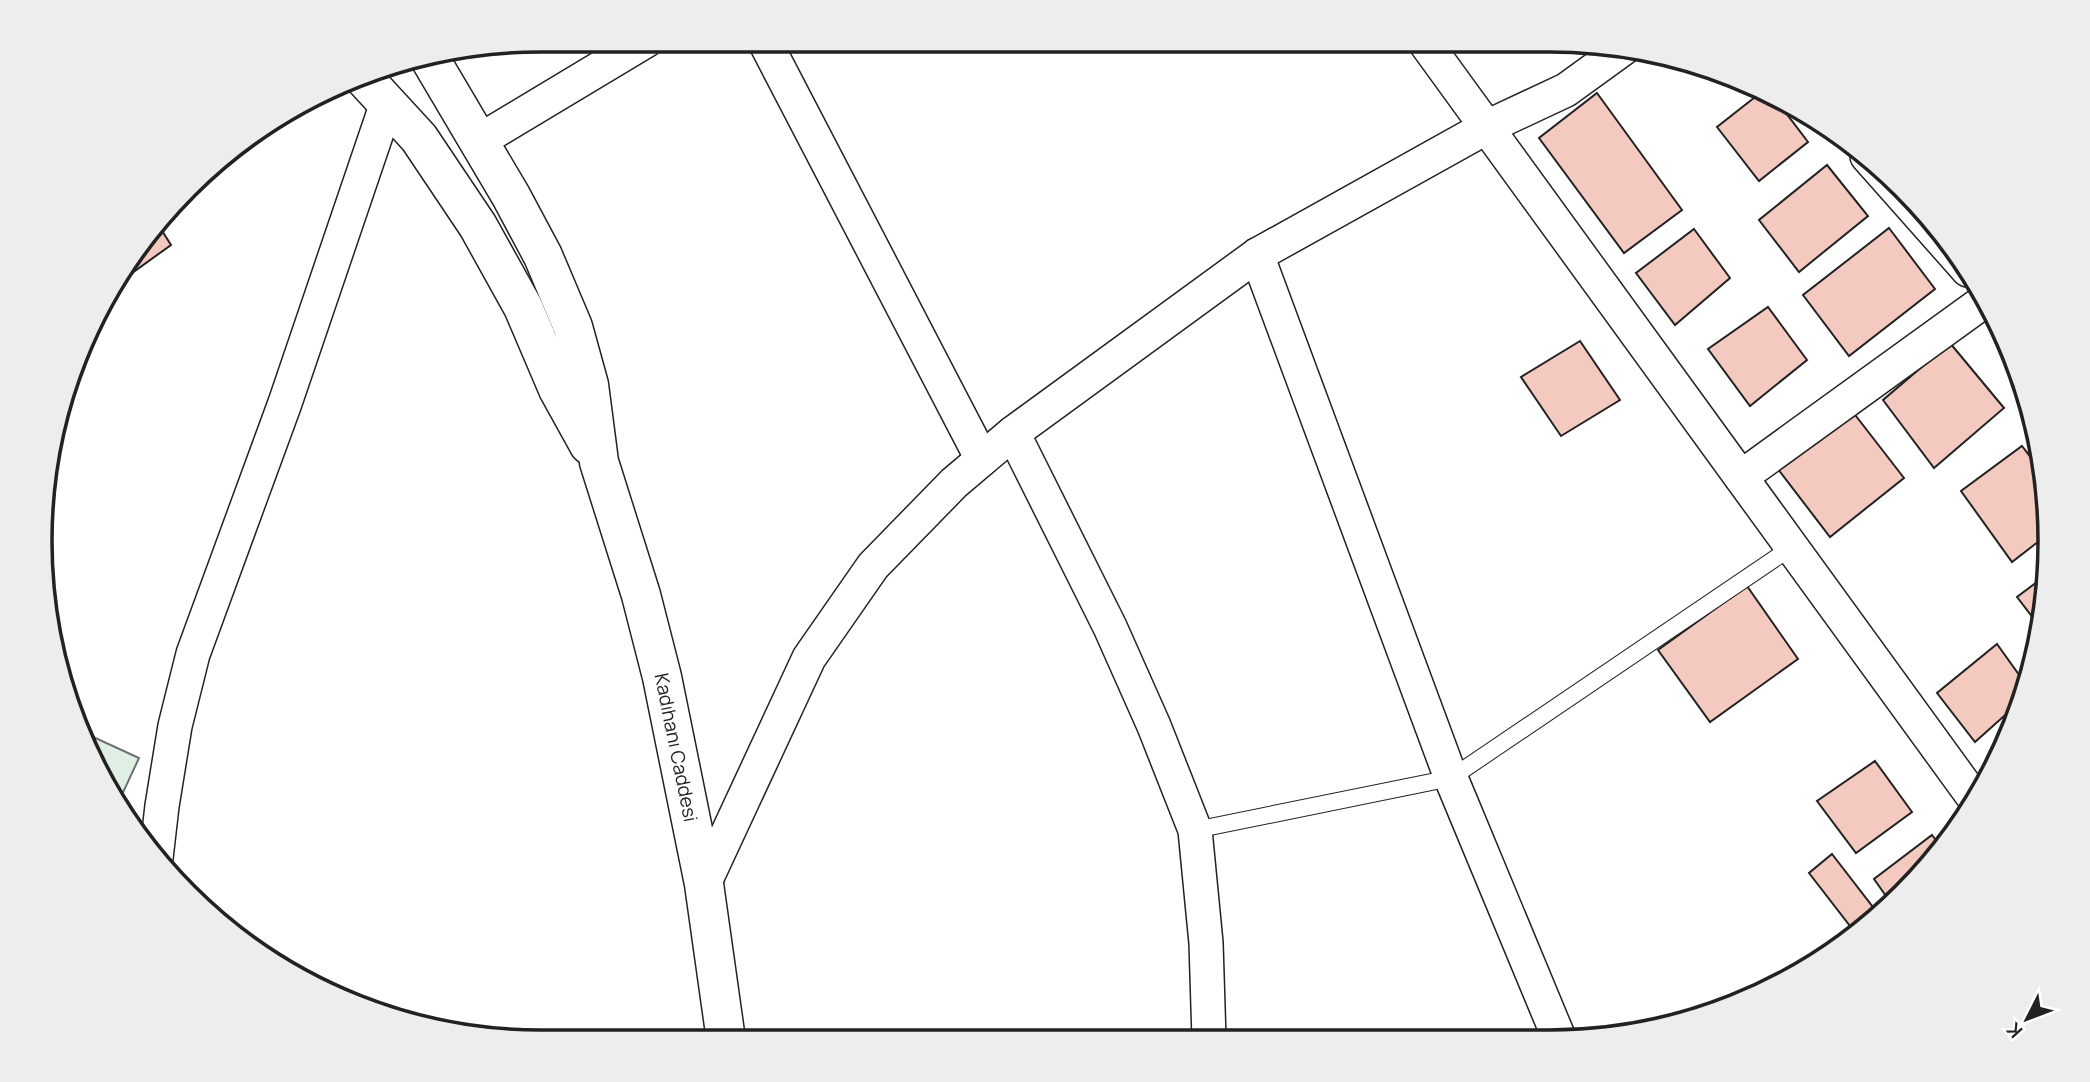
<svg xmlns="http://www.w3.org/2000/svg" width="2090" height="1082" font-family="Manrope,sans-serif">
<style>
.green{fill:#e0efe3;stroke:#6f6f6f;stroke-width:2}
.building{fill:#f3c9c0;stroke:#222;stroke-width:2}
.lines{fill:none;stroke-linecap:round;stroke-linejoin:round}
.service-casing{stroke:#222;stroke-width:18}
.minor-casing{stroke:#222;stroke-width:36}
.secondary-casing{stroke:#222;stroke-width:41}
.service{stroke:#fff;stroke-width:16}
.minor{stroke:#fff;stroke-width:33}
.secondary{stroke:#fff;stroke-width:38}
.labels{text-anchor:middle;stroke-width:5;stroke-linejoin:round;paint-order:stroke}
.street-label{font-size:19px;fill:#222;stroke:#fff}
.rim{fill:none;stroke:#222;stroke-width:3.5}
</style>
<rect width="100%" height="100%" fill="#fff"/>
<path class="green" d="M78 730 139 758 120 799 79 733Z"/>
<g class="building">
<path d="M1764 90 1770 92 1808 142 1759 181 1717 127Z"/>
<path d="M1597 93 1682 210 1624 253 1539 138Z"/>
<path d="M1827 165 1868 216 1799 272 1759 220Z"/>
<path d="M159 226 171 245 114 286 124 263Z"/>
<path d="M1889 228 1935 289 1849 356 1803 295Z"/>
<path d="M1694 229 1730 278 1675 325 1636 273Z"/>
<path d="M1768 307 1807 360 1750 406 1708 349Z"/>
<path d="M1580 341 1620 400 1561 436 1521 377Z"/>
<path d="M1950 343 2004 408 1934 468 1883 400Z"/>
<path d="M1849 407 1904 478 1830 537 1774 464Z"/>
<path d="M2022 446 2046 477 2047 535 2012 562 1961 491Z"/>
<path d="M2049 573V574L2040 627 2017 597Z"/>
<path d="M1747 586 1798 659 1710 722 1658 650Z"/>
<path d="M1997 644 2027 686 2022 700 1975 742 1937 693Z"/>
<path d="M1875 761 1912 812 1856 853 1817 801Z"/>
<path d="M1932 835 1941 847 1926 871 1891 903 1874 879Z"/>
<path d="M1832 854 1879 915 1857 935 1809 873Z"/>
</g>
<g class="lines">
<defs>
<path id="service" d="M1195 830 1451 778 1792 547"/>
<g id="minor">
<path d="M764 40 982 459"/>
<path d="M1424 41 1974 798"/>
<path d="M479 141 647 40"/>
<path d="M1867 156 1968 270"/>
<path d="M1257 255 1451 778 1559 1038"/>
<path d="M1013 433 1110 627 1154 726 1195 830 1206 943 1209 1039"/>
<path d="M1741 477 1987 299"/>
<path d="M156 858 162 806 175 726 193 654 285 403 387 103"/>
<path d="M704 884 809 658 873 566 954 483 1013 433 1257 255 1487 127 1566 90 1624 48"/>
</g>
<g id="secondary">
<path id="s1" d="M430 59 511 196 543 256 573 327 589 385 599 462 641 595 662 677 704 884 726 1040"/>
<path d="M362 76 419 138 478 226 523 307 558 389 589 445"/>
</g>
</defs>
<use href="#service" class="service-casing"/>
<use href="#minor" class="minor-casing"/>
<use href="#secondary" class="secondary-casing"/>
<use href="#service" class="service"/>
<use href="#minor" class="minor"/>
<use href="#secondary" class="secondary"/>
</g>
<g class="labels">
<g class="street-label">
<text dy="7" stroke="none"><textPath href="#s1" startOffset="738">Kadıhanı Caddesi</textPath></text>
</g>
</g>
<path d="M0 0H2090V1082H0ZM541 52H1549A489 489 0 0 1 2038 541V541A489 489 0 0 1 1549 1030H541A489 489 0 0 1 52 541V541A489 489 0 0 1 541 52Z" fill="#ededed" fill-rule="evenodd"/>
<path class="rim" d="M541 52H1549A489 489 0 0 1 2038 541V541A489 489 0 0 1 1549 1030H541A489 489 0 0 1 52 541V541A489 489 0 0 1 541 52Z"/>
<g transform="translate(2027 1019) rotate(228)" stroke="#ffffff" stroke-width="5" paint-order="stroke">
<path d="M0-5L12 26L0 18L-12 26Z" fill="#222222"/>
<text y="-10" font-size="19" font-weight="bold" text-anchor="middle" fill="#222222">K</text>
</g>
</svg>
